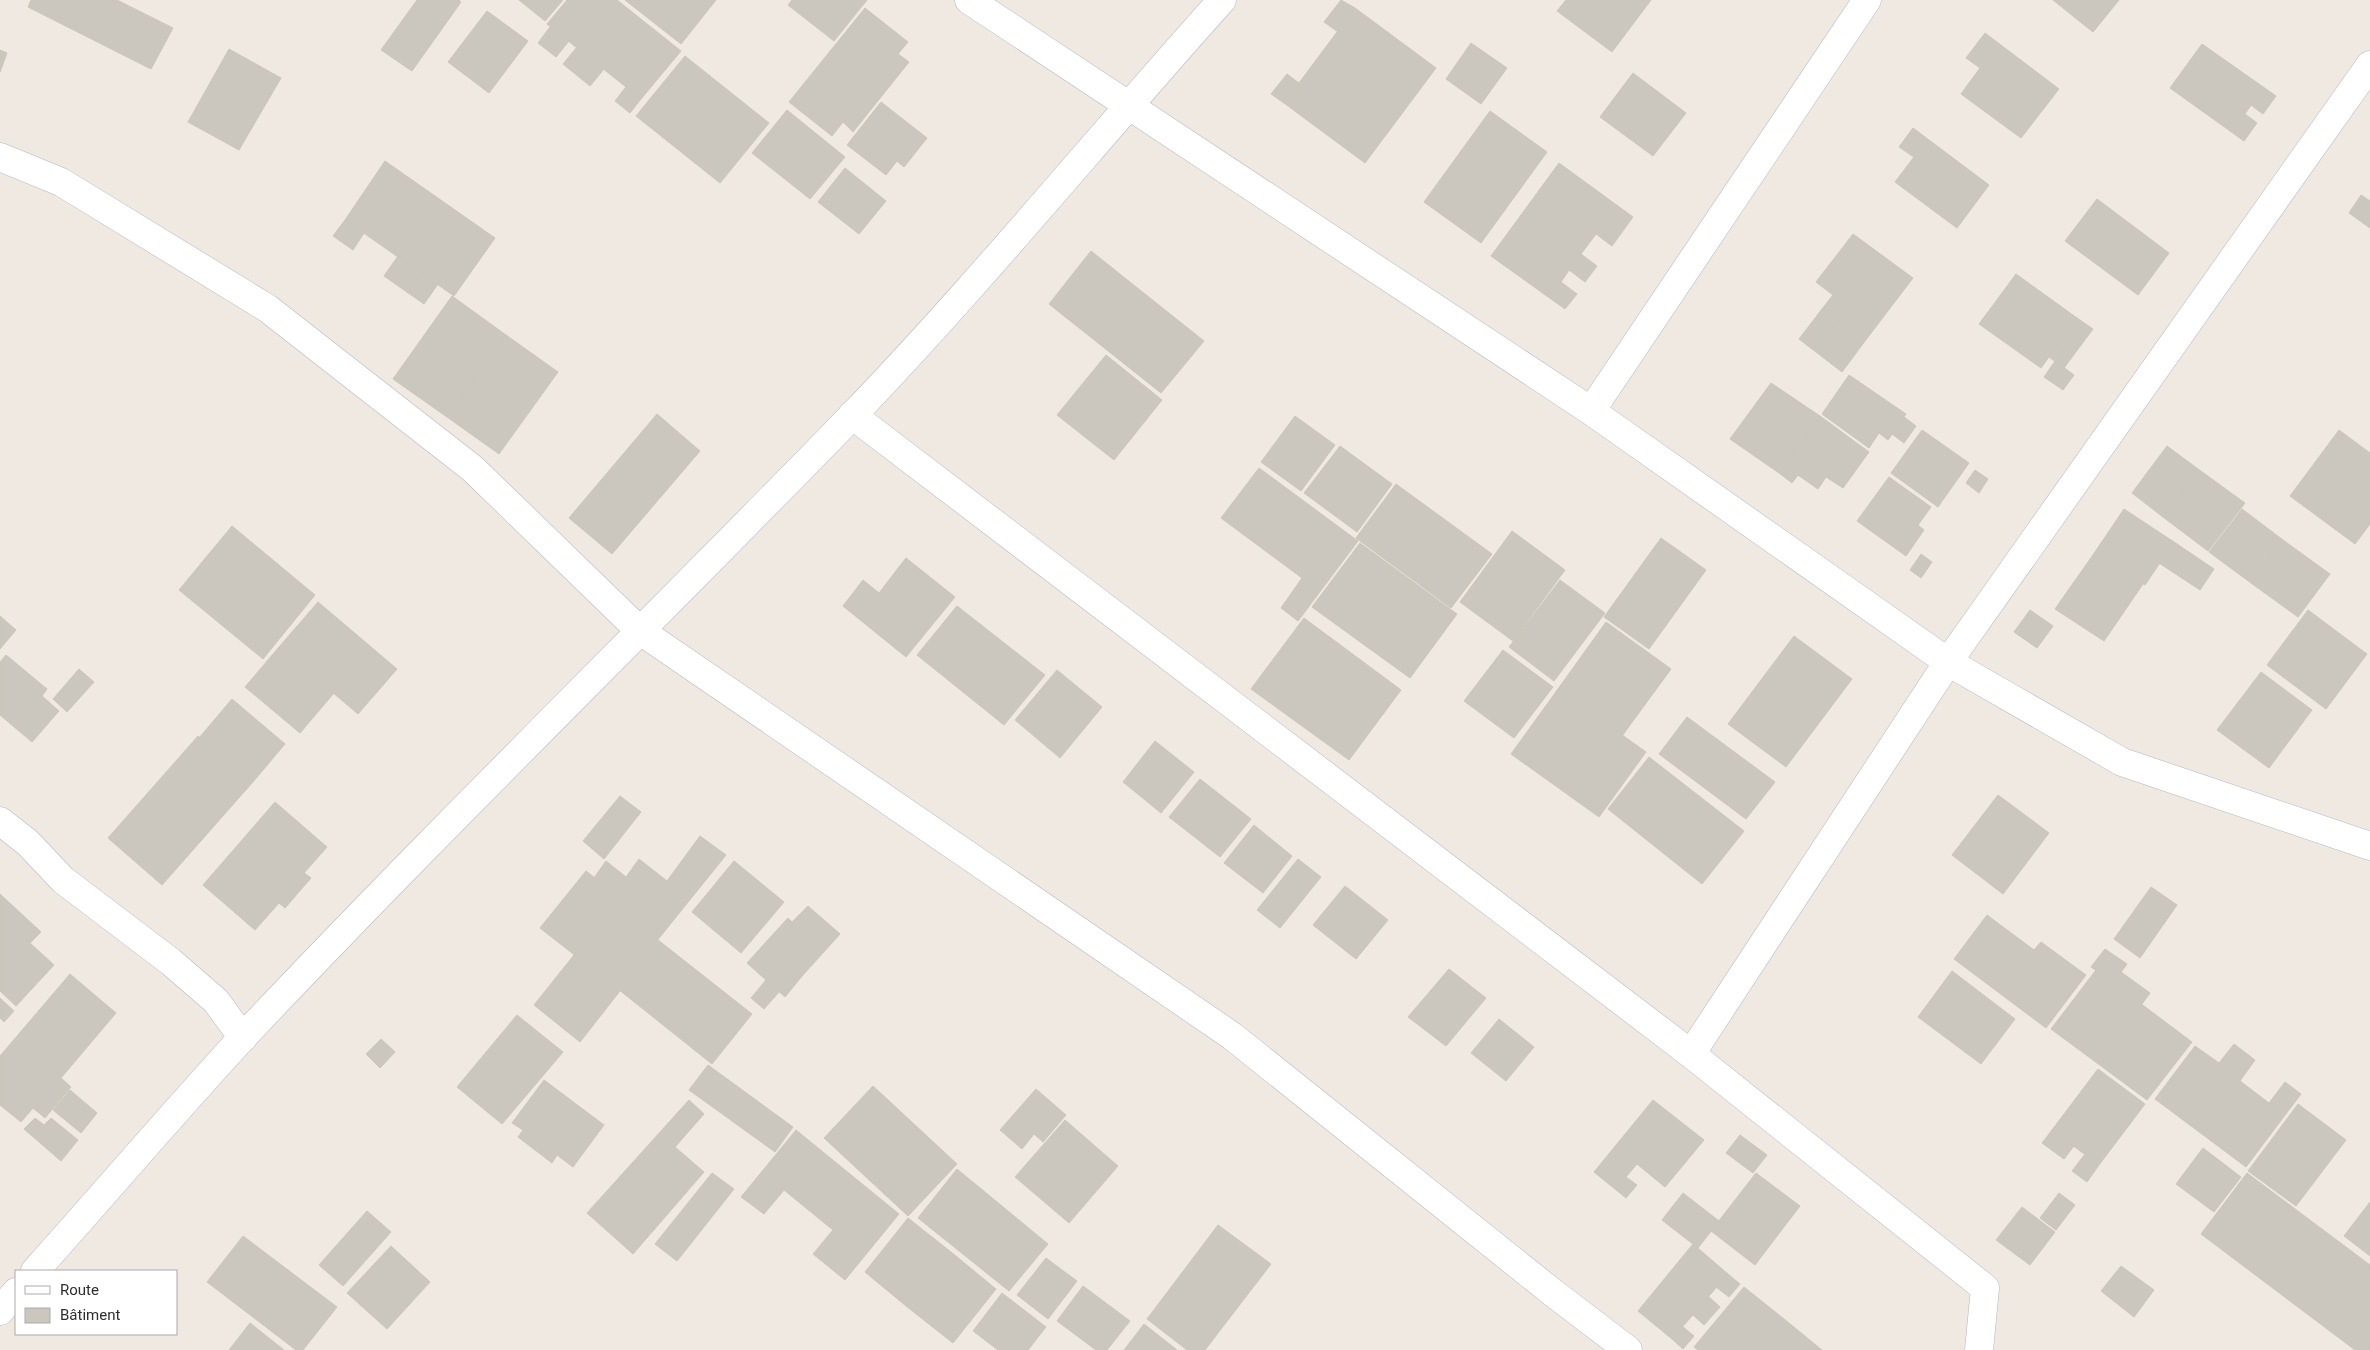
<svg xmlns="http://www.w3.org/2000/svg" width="2370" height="1350" font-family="Roboto,sans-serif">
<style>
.building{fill:#cbc7bf;stroke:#cbc5ba}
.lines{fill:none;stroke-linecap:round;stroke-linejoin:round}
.street-casing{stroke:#b4b7c1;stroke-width:29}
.street{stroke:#fff;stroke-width:28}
</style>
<rect width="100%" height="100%" fill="#efe9e1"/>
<g class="building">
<path d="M31 0H117L173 28 151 69 28 7Z"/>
<path d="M417 0H459L461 2 412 71 381 50Z"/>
<path d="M519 0H563L545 21Z"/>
<path d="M567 0H617L681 51 641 99 547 24Z"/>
<path d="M625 0H716L681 44Z"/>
<path d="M792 0H867L834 41 788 5Z"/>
<path d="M1341 0 1355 8 1338 32 1324 22Z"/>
<path d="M1566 0H1651L1612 52 1557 11Z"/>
<path d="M2053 0H2119L2093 32Z"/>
<path d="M865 8 908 42 898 54 909 62 853 132 843 122 832 136 789 102Z"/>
<path d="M1355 8 1436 68 1365 163 1284 103Z"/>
<path d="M487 11 528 41 489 93 448 62Z"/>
<path d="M550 27 569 41 556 57 538 43Z"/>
<path d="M1985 33 2059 89 2021 138 1961 94 1980 68 1966 58Z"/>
<path d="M1471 43 1507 68 1481 104 1446 79Z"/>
<path d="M2202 44 2276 96 2263 114 2251 105 2245 114 2257 123 2244 141 2170 88Z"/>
<path d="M577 47 604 69 590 86 563 64Z"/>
<path d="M229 49 281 78 239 150 188 122Z"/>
<path d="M0 50 7 53 0 72Z"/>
<path d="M685 56 769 123 720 183 636 116Z"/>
<path d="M1633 73 1686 113 1653 156 1600 117Z"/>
<path d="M1287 74 1299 83 1284 103 1271 94Z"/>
<path d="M626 87 641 99 630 113 615 101Z"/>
<path d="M881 102 927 138 904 167 897 161 886 175 847 145Z"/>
<path d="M787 110 845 157 810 199 752 153Z"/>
<path d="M1490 111 1547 152 1481 243 1424 202Z"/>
<path d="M1913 128 1989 185 1957 228 1895 182 1914 157 1899 147Z"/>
<path d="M385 161 495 238 454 296 345 220Z"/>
<path d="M1559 163 1633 217 1612 246 1596 234 1581 254 1597 266 1585 282 1569 270 1561 282 1577 294 1565 309 1491 256Z"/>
<path d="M845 168 886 201 859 234 818 202Z"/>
<path d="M2361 195 2370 201V228L2349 213Z"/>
<path d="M2097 199 2169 253 2138 295 2065 241Z"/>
<path d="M345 220 364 233 353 250 333 236Z"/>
<path d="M1853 234 1913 278 1865 341 1822 309 1833 295 1816 282Z"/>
<path d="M1091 251 1204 341 1161 393 1049 304Z"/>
<path d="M398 256 438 284 424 304 384 276Z"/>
<path d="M2016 274 2077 318 2041 368 1979 324Z"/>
<path d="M452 296 506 335 447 417 393 379Z"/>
<path d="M1822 309 1865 341 1842 372 1799 339Z"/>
<path d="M2077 318 2093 329 2064 368 2049 357Z"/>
<path d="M506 335 558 372 499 454 447 417Z"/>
<path d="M1106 355 1162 400 1114 460 1057 415Z"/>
<path d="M2055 361 2074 375 2063 390 2044 377Z"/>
<path d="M1849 375 1906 414 1888 440 1879 433 1869 448 1822 414Z"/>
<path d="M1771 383 1820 416 1779 473 1730 439Z"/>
<path d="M657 414 700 451 612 554 569 518Z"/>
<path d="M1295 416 1335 445 1301 491 1261 462Z"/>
<path d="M1820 416 1869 452 1843 488 1826 477 1818 489 1798 475 1792 483 1779 473Z"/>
<path d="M1904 417 1916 426 1904 443 1892 434Z"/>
<path d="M1922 430 1969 463 1938 507 1891 473Z"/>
<path d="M2339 430 2370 453V524L2355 544 2290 496Z"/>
<path d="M1340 446 1392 484 1357 532 1304 493Z"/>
<path d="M2167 446 2198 469 2163 517 2132 493Z"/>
<path d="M1259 468 1358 541 1298 621 1281 608 1302 578 1221 518Z"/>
<path d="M2198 469 2245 503 2208 551 2163 517Z"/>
<path d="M1975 470 1988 479 1979 493 1966 483Z"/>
<path d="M1889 477 1931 507 1918 525 1924 530 1906 556 1857 521Z"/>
<path d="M1396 484 1492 554 1451 608 1356 538Z"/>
<path d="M2124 509 2174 542 2145 585 2095 552Z"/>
<path d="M2242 509 2283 540 2251 583 2209 552Z"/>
<path d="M232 526 315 595 263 659 179 590Z"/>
<path d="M1512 531 1565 570 1513 641 1460 602Z"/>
<path d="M1661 538 1706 570 1649 649 1604 617Z"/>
<path d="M2283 540 2330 574 2298 617 2251 583Z"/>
<path d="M2174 542 2214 569 2200 590 2159 563Z"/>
<path d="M1360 543 1457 614 1410 678 1312 607Z"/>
<path d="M2095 552 2143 584 2104 641 2055 609Z"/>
<path d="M1921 554 1932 562 1921 578 1910 570Z"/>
<path d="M906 558 955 597 906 657 843 606 863 580 879 593Z"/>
<path d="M1560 580 1605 613 1554 681 1509 647Z"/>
<path d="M318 602 397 669 358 714 279 647Z"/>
<path d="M957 606 1045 675 1004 725 917 655Z"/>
<path d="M2030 610 2053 626 2037 648 2014 632Z"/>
<path d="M2308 610 2367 654 2326 709 2267 665Z"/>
<path d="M0 616 16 630 0 649Z"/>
<path d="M1304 618 1401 690 1349 760 1251 689Z"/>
<path d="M1606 622 1671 669 1622 736 1558 689Z"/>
<path d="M1794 636 1852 679 1786 767 1728 724Z"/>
<path d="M279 647 334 693 300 733 245 687Z"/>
<path d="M1503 650 1553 687 1514 738 1464 701Z"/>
<path d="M6 655 47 689 42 696 59 711 32 742 0 715V662Z"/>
<path d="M79 669 94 682 67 712 53 699Z"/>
<path d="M1057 670 1102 707 1060 758 1015 720Z"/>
<path d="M2261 672 2312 710 2269 768 2217 730Z"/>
<path d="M1558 689 1646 752 1599 817 1511 754Z"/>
<path d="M232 699 285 744 252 783 199 738Z"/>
<path d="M1687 717 1775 782 1746 819 1659 754Z"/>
<path d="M198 736 252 783 162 885 108 838Z"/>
<path d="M1155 741 1194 772 1161 813 1123 782Z"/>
<path d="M1649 757 1744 831 1702 884 1608 809Z"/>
<path d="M1200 779 1251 819 1220 857 1169 817Z"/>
<path d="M1998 795 2049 833 2003 894 1952 855Z"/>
<path d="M620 796 641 812 604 859 583 841Z"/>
<path d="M275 802 327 847 304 873 311 878 285 908 279 903 255 930 203 885Z"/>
<path d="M1254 825 1292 856 1263 893 1224 863Z"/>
<path d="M700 836 726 855 664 932 594 878 606 861 626 877 639 859 667 881Z"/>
<path d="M1298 859 1321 877 1280 928 1257 910Z"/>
<path d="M734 861 784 902 741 953 692 912Z"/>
<path d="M586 871 664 932 618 989 540 928Z"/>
<path d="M1345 886 1388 920 1356 959 1313 925Z"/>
<path d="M2151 887 2177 905 2140 958 2114 939Z"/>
<path d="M0 894 41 932 30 943 54 965 16 1006 0 991Z"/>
<path d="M808 906 840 934 803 975 766 942 788 918 792 922Z"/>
<path d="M1987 915 2034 950 2041 942 2086 975 2046 1028 1954 959Z"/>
<path d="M658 940 752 1014 712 1064 618 989Z"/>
<path d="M766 942 803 975 785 997 747 963Z"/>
<path d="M2105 949 2127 964 2113 983 2091 967Z"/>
<path d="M574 955 620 991 580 1042 534 1005Z"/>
<path d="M1449 969 1486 998 1446 1046 1408 1017Z"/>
<path d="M2096 970 2192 1042 2147 1100 2051 1029Z"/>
<path d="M1952 971 2015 1019 1981 1064 1918 1017Z"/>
<path d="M2121 972 2150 993 2142 1004 2113 983Z"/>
<path d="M70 974 116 1013 61 1078 71 1087 45 1118 33 1108 21 1122 0 1105V1056Z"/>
<path d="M766 980 779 992 764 1009 751 998Z"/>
<path d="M0 998 14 1011 4 1022 0 1018Z"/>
<path d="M517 1015 563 1052 502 1124 457 1087Z"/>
<path d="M1499 1019 1534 1047 1506 1081 1471 1053Z"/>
<path d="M381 1039 395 1052 380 1068 366 1054Z"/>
<path d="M2234 1044 2255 1060 2240 1081 2269 1103 2285 1082 2301 1094 2246 1167 2155 1099 2195 1046 2219 1063Z"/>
<path d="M708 1065 793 1127 775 1152 689 1090Z"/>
<path d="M2098 1069 2145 1104 2099 1165 2052 1130Z"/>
<path d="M544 1080 604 1125 573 1167 557 1155 552 1163 518 1137 523 1130 512 1123Z"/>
<path d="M873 1086 957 1164 908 1216 824 1138Z"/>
<path d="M1036 1089 1066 1115 1043 1142 1034 1134 1022 1149 1000 1130Z"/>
<path d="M70 1090 97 1113 81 1133 53 1110Z"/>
<path d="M689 1100 704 1114 675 1147 704 1172 633 1254 587 1213Z"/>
<path d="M1653 1100 1704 1140 1665 1187 1637 1164 1626 1177 1637 1185 1626 1198 1594 1172Z"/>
<path d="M2298 1104 2346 1140 2296 1206 2248 1171Z"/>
<path d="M35 1118 44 1125 51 1118 78 1140 61 1161 24 1129Z"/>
<path d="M1065 1120 1118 1166 1069 1223 1015 1177Z"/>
<path d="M796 1130 899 1214 845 1280 813 1254 833 1230 784 1190 764 1214 741 1197Z"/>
<path d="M2052 1130 2074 1146 2064 1159 2042 1143Z"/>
<path d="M1740 1135 1767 1155 1753 1173 1726 1153Z"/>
<path d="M2203 1148 2241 1177 2214 1212 2176 1184Z"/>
<path d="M2085 1154 2099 1165 2087 1182 2072 1171Z"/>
<path d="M957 1169 1048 1244 1009 1291 918 1218Z"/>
<path d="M712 1173 734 1189 677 1261 655 1244Z"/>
<path d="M1756 1173 1800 1206 1755 1265 1711 1231Z"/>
<path d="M2247 1173 2370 1265V1350H2355L2201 1234Z"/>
<path d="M1683 1193 1719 1221 1698 1248 1662 1220Z"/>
<path d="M2059 1193 2075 1205 2056 1230 2040 1218Z"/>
<path d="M2370 1202V1256L2344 1236Z"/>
<path d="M2022 1207 2055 1232 2030 1265 1996 1240Z"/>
<path d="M367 1211 391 1232 343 1286 319 1265Z"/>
<path d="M908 1218 951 1252 906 1306 865 1272Z"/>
<path d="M1218 1225 1271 1264 1205 1350H1187L1147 1319Z"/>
<path d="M243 1236 337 1307 303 1350H296L207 1282Z"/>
<path d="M1693 1244 1728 1274 1672 1339 1638 1311Z"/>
<path d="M391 1246 430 1282 387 1329 347 1293Z"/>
<path d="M951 1252 996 1289 953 1343 906 1306Z"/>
<path d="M1046 1258 1077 1281 1048 1319 1017 1295Z"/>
<path d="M2121 1266 2154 1290 2134 1317 2101 1291Z"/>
<path d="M1728 1274 1740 1284 1729 1297 1716 1287Z"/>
<path d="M1083 1286 1130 1321 1107 1350H1096L1057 1321Z"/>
<path d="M1744 1287 1789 1323 1766 1350H1698L1694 1347Z"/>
<path d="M1002 1293 1046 1327 1028 1350H998L973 1331Z"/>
<path d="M1708 1296 1720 1307 1704 1325 1693 1315Z"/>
<path d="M250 1323 284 1350H229Z"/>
<path d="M1789 1323 1822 1350H1766Z"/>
<path d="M1144 1324 1177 1350H1124Z"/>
<path d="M1683 1327 1694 1336 1683 1349 1672 1339Z"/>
</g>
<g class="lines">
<defs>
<g id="street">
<path d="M969 0 1591 411 1948 662 2122 762 2370 846"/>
<path d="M0 157 61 182 267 308 473 469 639 630 1232 1036 1552 1292 1628 1350"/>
<path d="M1591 411 1867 0"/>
<path d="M852 415 1691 1054 1985 1288 1979 1350"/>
<path d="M0 821 28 843 63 880 171 962 216 1001 243 1038"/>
<path d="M1691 1054 1948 662 2370 65"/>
<path d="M35 1271C105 1193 173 1113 244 1036 442 826 649 625 850 418 979 284 1097 139 1222 0"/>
<path d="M0 1311 16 1292"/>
</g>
</defs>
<use href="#street" class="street-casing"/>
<use href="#street" class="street"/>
</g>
<rect x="15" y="1270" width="162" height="65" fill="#ffffff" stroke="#ababab"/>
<rect x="25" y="1286" width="25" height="8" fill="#ffffff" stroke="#ababab"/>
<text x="60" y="1295" font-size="15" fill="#2e2e2e">Route</text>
<rect x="25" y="1308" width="25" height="15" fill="#cbc7bf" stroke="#ababab"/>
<text x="60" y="1320" font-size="15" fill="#2e2e2e">Bâtiment</text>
</svg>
